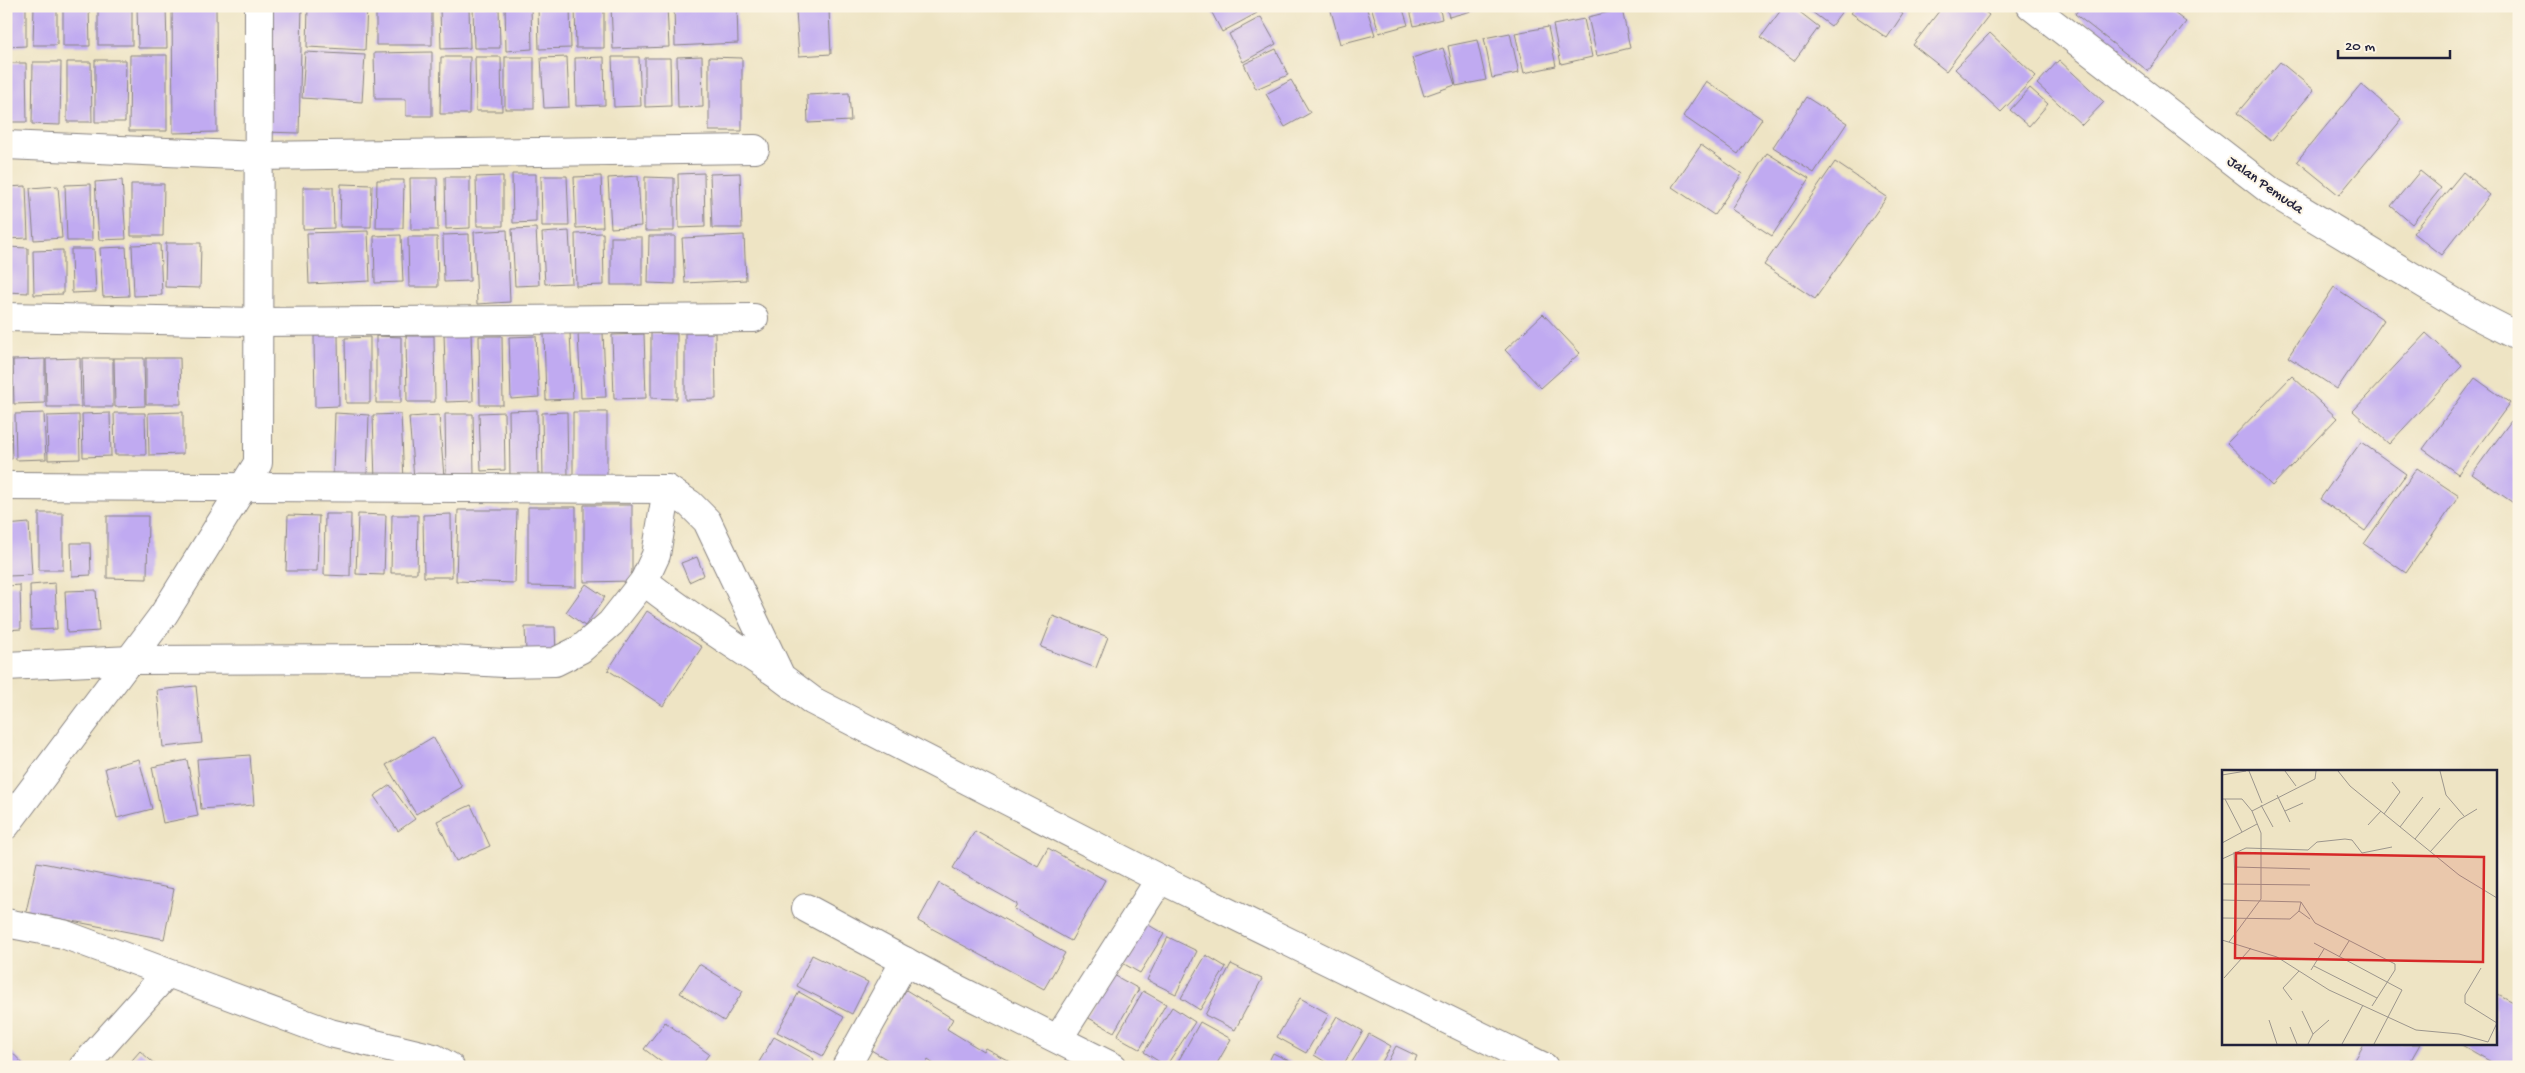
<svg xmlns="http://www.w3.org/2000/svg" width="2525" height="1073" font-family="'Gochi Hand',sans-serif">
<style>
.building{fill:#c0aaf1}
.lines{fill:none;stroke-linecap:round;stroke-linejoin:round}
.minor-casing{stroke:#888380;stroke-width:30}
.minor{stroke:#fff;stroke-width:28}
.labels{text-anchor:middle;stroke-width:4;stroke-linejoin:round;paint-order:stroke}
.street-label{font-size:15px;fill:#22223b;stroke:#fcf5e5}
.inset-road{fill:none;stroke:#9c968d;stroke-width:1}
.view{fill:#d62828;fill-opacity:0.15;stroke:#d62828;stroke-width:2.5}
.inset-edge{fill:none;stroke:#22223b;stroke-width:2.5}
</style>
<rect width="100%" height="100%" fill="#fcf5e5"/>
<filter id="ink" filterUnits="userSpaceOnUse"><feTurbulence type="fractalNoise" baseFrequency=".02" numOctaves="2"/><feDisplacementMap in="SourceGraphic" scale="10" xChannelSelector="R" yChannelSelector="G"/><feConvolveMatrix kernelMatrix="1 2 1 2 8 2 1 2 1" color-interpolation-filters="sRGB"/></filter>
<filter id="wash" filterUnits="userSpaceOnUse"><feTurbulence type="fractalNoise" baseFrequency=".0096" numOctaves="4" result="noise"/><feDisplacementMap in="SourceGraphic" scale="20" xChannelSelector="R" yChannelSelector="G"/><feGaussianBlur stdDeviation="1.12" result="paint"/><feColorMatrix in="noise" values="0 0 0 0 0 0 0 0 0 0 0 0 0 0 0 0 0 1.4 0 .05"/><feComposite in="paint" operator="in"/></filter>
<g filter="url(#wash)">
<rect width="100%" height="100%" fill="#eee4c4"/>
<g id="blocks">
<g class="building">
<path d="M6 6H26V46L6 47Z"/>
<path d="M34 6H57V45H33Z"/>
<path d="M63 6H89L90 46H63Z"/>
<rect x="98" y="6" width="34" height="39"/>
<path d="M137 6H166L167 48H138Z"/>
<path d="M172 6H216L217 132 173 133Z"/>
<path d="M268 6H302L299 133 264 132Z"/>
<path d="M308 6H367L365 50 307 47Z"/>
<path d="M440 6H469L470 48 441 49Z"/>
<path d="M473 6H499L500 48H474Z"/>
<path d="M505 6H531L532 49 506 51Z"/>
<path d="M538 6H570L571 48 539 49Z"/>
<path d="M575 6H604V48H576Z"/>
<path d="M611 6H667L669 47 613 49Z"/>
<path d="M674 6H737L738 43 675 46Z"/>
<path d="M1215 6H1253L1257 13 1222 32 1210 9Z"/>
<path d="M1366 6 1375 35 1340 44 1330 7Z"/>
<path d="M1371 6H1402L1408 25 1379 33Z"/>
<path d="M1409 6H1439L1442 19 1414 26Z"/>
<path d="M1446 6H1474L1475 10 1449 17Z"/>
<path d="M1784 6H1792L1819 27 1794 61 1761 37Z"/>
<path d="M1804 6H1846L1831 26Z"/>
<path d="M1856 6H1891L1903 14 1887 38 1851 13Z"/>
<path d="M1943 6H1978L1989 15 1946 71 1913 45Z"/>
<path d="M2081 6H2165L2186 22 2148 71 2075 14Z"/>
<path d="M432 8V45H376V9Z"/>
<path d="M1622 9 1630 48 1597 56 1588 17Z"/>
<path d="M829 10 831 54 799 56 796 11Z"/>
<path d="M1261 17 1276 44 1243 62 1229 34Z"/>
<path d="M1584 19 1592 57 1561 64 1553 25Z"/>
<path d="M1548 27 1556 66 1524 73 1515 33Z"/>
<path d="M1510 33 1519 73 1492 78 1484 38Z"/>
<path d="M1990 33 2036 76 2001 112 1955 69Z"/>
<path d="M1477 40 1486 80 1456 86 1448 46Z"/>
<path d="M1443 48 1455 85 1424 96 1412 58Z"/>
<path d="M1276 49 1288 75 1256 89 1244 64Z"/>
<path d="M305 52 365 55 362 102 302 98Z"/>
<path d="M432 52V116H406V99H375L374 53Z"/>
<path d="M130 55H167V131H129Z"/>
<path d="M702 56 703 107 678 108 677 57Z"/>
<path d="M441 57H470L469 114H440Z"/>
<path d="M475 57H501L502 111H476Z"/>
<rect x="505" y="57" width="29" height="52"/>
<path d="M567 57 569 107 544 108 541 58Z"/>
<path d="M604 57 605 105 576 106 575 58Z"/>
<path d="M612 57H639L641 106 614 107Z"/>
<path d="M709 57 742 58V131H709Z"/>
<path d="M645 58H670L671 106 645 107Z"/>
<path d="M95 60H126L125 122H95Z"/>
<path d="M2059 60 2104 102 2082 125 2037 84Z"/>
<path d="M33 62H61L60 125 32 124Z"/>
<path d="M67 62H91L92 122H67Z"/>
<path d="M2280 62 2314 90 2271 141 2237 113Z"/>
<path d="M6 63H26L27 122H6Z"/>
<path d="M1291 80 1310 113 1285 127 1266 94Z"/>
<path d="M1706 81 1762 119 1738 154 1683 116Z"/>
<path d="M2361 84 2402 119 2339 195 2297 161Z"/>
<path d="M2030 88 2048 104 2029 126 2010 110Z"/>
<path d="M849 93 851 121 808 123 807 95Z"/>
<path d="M1806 97 1847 123 1814 173 1773 147Z"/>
<path d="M1701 145 1742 174 1714 215 1672 187Z"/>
<path d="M1767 153 1809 179 1772 236 1731 209Z"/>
<path d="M1835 162 1887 197 1815 299 1764 265Z"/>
<path d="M2420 171 2441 188 2412 224 2391 206Z"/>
<path d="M2463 172 2490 195 2441 255 2413 233Z"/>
<path d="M704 173 705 227 679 228 678 174Z"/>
<path d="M740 173 742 228H712L710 174Z"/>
<path d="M512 174H536V222L513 223Z"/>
<path d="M503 176V226H477L476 177Z"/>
<path d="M541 176H567L569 226H542Z"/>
<path d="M601 176 603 227 576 228 574 177Z"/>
<path d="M638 176 641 226 611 228 608 178Z"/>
<path d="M445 177H470V228L446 229Z"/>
<path d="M645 177 674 178V231H645Z"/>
<path d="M410 178H437L438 230H411Z"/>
<path d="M122 180 126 239 99 240 95 182Z"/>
<path d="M377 180H404L403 228H376Z"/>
<path d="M91 184 92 241H67L65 185Z"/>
<path d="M131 184H164L163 236H131Z"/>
<path d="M341 184 372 185 371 227H340Z"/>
<path d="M26 186 28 238 6 239V187Z"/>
<path d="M58 186 62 238 34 240 30 188Z"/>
<path d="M303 187H333L334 228 303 229Z"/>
<path d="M536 228 539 285 515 286 512 229Z"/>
<path d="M507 230 510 302 477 304 474 232Z"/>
<path d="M368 231 370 281 309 284 307 233Z"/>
<path d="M569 231 572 283 545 284 542 233Z"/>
<path d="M603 233 604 285 576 286 575 234Z"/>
<path d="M469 234 470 281 444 282 443 235Z"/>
<path d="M401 235 403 282 375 283 374 236Z"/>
<path d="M744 235 746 280 685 283 682 238Z"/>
<path d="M649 236H675V284L648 283Z"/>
<path d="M408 237H437L438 287H409Z"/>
<rect x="611" y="237" width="31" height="48"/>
<path d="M166 243H201L200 288 165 287Z"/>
<path d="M160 244 162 295 134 296 132 245Z"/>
<path d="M6 247 28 248V293L6 292Z"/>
<path d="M126 247 129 296 103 297 100 248Z"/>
<path d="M71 249H94L96 292 72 293Z"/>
<path d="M63 250V294L34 295 33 251Z"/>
<path d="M2334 287 2384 320 2337 389 2288 357Z"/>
<path d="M1543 314 1580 353 1541 388 1505 350Z"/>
<path d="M570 332 573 399 546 400 544 333Z"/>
<path d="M444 333H471L473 401 446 402Z"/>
<path d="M578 333H603L606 397 581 398Z"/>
<path d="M651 333 677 334V399L651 398Z"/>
<path d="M685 333H715L716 399 685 400Z"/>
<path d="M2426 333 2462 366 2389 444 2353 411Z"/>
<path d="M644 334 646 398 614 399 612 335Z"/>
<path d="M338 335 339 406 315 407 314 336Z"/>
<path d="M376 336 401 337V403H376Z"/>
<path d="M406 336H434L435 402H407Z"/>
<path d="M479 336H502L503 405H480Z"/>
<path d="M536 336 539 397 511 399 509 337Z"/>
<path d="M370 337V403H346L345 338Z"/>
<path d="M80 358 81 407H47L46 359Z"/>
<path d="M82 358H113V407H83Z"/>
<path d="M114 358H144L145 406 115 407Z"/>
<path d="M146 358H180L181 404H146Z"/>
<path d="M12 359V404H6V360Z"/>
<path d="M45 359V403L14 404 13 360Z"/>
<path d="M2292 376 2337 418 2272 486 2227 443Z"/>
<path d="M2475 378 2510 403 2458 474 2423 449Z"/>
<path d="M537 410 538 477H510L509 411Z"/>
<path d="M183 412V454L149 455 148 413Z"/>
<path d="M504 412 505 470 481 471 479 413Z"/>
<path d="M567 412 568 477 543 478 542 413Z"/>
<path d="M573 412H607V479L573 478Z"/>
<path d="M6 413H11L12 459H6Z"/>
<path d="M44 413 46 459 16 460 15 414Z"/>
<path d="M110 413 111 456 83 457 82 414Z"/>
<path d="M114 413H145L146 455H115Z"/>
<path d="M335 413 369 415 367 475 333 473Z"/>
<path d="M401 414 404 481 375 482 373 415Z"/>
<path d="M445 414H473L474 476 446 477Z"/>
<path d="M79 415 80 459 48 460 47 416Z"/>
<path d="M439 415 444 477 414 479 409 417Z"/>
<path d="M2511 421 2519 427V507L2472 474Z"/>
<path d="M2361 442 2406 474 2365 531 2320 499Z"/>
<path d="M2417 468 2459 496 2406 573 2364 544Z"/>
<path d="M584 505H632V581L584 582Z"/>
<path d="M528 507H576V587L528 586Z"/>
<path d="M458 510H517L515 583 456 581Z"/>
<rect x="39" y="513" width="24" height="57"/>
<path d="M325 514H351L350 576 324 575Z"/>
<path d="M358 514 386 515 384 575 356 574Z"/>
<path d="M451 514 452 577H424L423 515Z"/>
<path d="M288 515 319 516 317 571H286Z"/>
<path d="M392 515H418L417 573H391Z"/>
<path d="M107 516H148L147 579 107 578Z"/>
<path d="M29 523 32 575 8 576 6 525Z"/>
<path d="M71 543H90L91 575 72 576Z"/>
<path d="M697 557 704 575 689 582 681 563Z"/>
<path d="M55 583 57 629 31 630 30 585Z"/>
<path d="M586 584 605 597 585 626 566 612Z"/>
<path d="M20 585 21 629 6 630V586Z"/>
<path d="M96 590 99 631 67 633 65 591Z"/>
<path d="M647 611 702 647 663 706 608 670Z"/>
<path d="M1053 616 1108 637 1096 668 1041 647Z"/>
<path d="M525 627H555L556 652H526Z"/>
<path d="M196 686 202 743 163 747 157 690Z"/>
<path d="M433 737 462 787 416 814 386 765Z"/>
<path d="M250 755 254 805 201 809 197 759Z"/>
<path d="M139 759 152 809 117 818 105 768Z"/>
<path d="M187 760 198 816 163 823 152 767Z"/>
<path d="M390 785 415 819 398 831 374 796Z"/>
<path d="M471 805 490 846 456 861 437 821Z"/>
<path d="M975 831 1038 866 1048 848 1105 880 1071 941 1014 909 1017 904 953 868Z"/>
<path d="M37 862 174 889 164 939 26 912Z"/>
<path d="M939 883 1065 953 1044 989 918 921Z"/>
<path d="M1142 921 1164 934 1140 973 1119 961Z"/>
<path d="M1168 937 1197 951 1176 994 1147 980Z"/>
<path d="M812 955 868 982 852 1014 797 986Z"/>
<path d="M1206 955 1226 967 1200 1010 1181 998Z"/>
<path d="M699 964 743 991 724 1021 680 993Z"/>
<path d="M1231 964 1262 979 1235 1030 1205 1015Z"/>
<path d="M1112 974 1139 989 1114 1032 1087 1017Z"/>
<path d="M906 990 953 1019 947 1029 983 1051 985 1048 1020 1067H938L928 1060 924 1067H900L871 1050Z"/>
<path d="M1143 991 1166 1004 1140 1049 1117 1036Z"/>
<path d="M799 992 844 1017 823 1056 777 1032Z"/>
<path d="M2496 993 2519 1005V1067H2500L2460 1044H2496Z"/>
<path d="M1300 998 1329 1014 1306 1053 1277 1037Z"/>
<path d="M1172 1007 1195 1022 1166 1066 1144 1052Z"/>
<path d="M1337 1016 1363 1031 1342 1067H1334L1314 1055Z"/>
<path d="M665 1022 709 1054 700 1067H668L644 1049Z"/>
<path d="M1200 1022 1231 1039 1215 1067H1175Z"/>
<path d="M1369 1034 1391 1046 1379 1067H1349Z"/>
<path d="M774 1037 814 1059 810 1067H756Z"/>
<path d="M2364 1044H2420L2407 1067H2351Z"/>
<path d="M6 1046 26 1067H6Z"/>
<path d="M1396 1046 1417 1056 1412 1067H1385Z"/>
<path d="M140 1051 158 1067H126Z"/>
<path d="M1273 1053 1295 1064 1294 1067H1266Z"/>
</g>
</g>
</g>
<g filter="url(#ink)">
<use href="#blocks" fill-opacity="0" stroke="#888380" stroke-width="1"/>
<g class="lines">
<defs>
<g id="minor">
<path d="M2031 6 2272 192 2474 314 2519 337"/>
<path d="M6 145 258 156 755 149"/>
<path d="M6 317 258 322 754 318"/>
<path d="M6 486 667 489 690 504 707 521 781 677 813 701 1160 879 1544 1067"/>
<path d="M667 489 656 555 644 581C686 615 734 644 779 675"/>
<path d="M6 666 131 660 431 659 504 663 555 662 581 649 611 623 644 581"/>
<path d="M6 825 164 614 258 463 259 6"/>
<path d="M806 908 951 986 1113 1067"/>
<path d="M6 923 63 934 330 1033 434 1058 450 1067"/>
<path d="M1058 1039 1160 879"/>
<path d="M83 1067 167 973"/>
<path d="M846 1067 905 961"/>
</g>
</defs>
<use href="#minor" class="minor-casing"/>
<use href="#minor" class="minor"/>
</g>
</g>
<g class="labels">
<g class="street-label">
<text transform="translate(2266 184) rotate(35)" y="5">Jalan Pemuda</text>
</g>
</g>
<g transform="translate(2222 770)">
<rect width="275" height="275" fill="#eee4c4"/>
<path class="inset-road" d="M27 1 40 33M63 1 74 16M116 1 128 16 237 105 275 128M218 1 224 25 242 46M0 5 24 1M55 25 68 52M0 29H20L30 41 93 9 94 1M3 29 20 62M39 35 51 57M63 41 81 33M162 44 178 22 170 12M146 55 159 41M178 57 201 27M193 69 218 38M0 73 35 54M12 82 13 114M208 82 237 50 255 39M0 89 24 78 86 80 95 72 123 69 130 70 140 83 170 77M12 97 88 99M0 114 88 115M0 130 79 132 93 153 173 194V200L150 236M79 132 77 141 88 149M0 148 68 149 77 141M0 170 55 187 107 220 194 260 237 264 266 272 275 253M7 172 39 129V63L30 41M92 173 180 220 152 274M117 187 127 171M92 196 155 228M259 198 243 225V233L275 253M89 200 102 179M2 208 29 178M70 230 61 218 77 201M80 241 91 264M47 250 55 274M68 257 75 274M86 274 91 264 107 250M120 274 141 235"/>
<path class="view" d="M14 83 262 87 261 192 13 188Z"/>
<rect width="275" height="275" class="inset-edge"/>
</g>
<rect width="2525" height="1073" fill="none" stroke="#fcf5e5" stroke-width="25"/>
<path d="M2338 50v8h112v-8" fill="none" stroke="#22223b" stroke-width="2.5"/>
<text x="2345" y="50" font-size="15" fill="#22223b" stroke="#fcf5e5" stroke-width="4" paint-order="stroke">20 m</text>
</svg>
